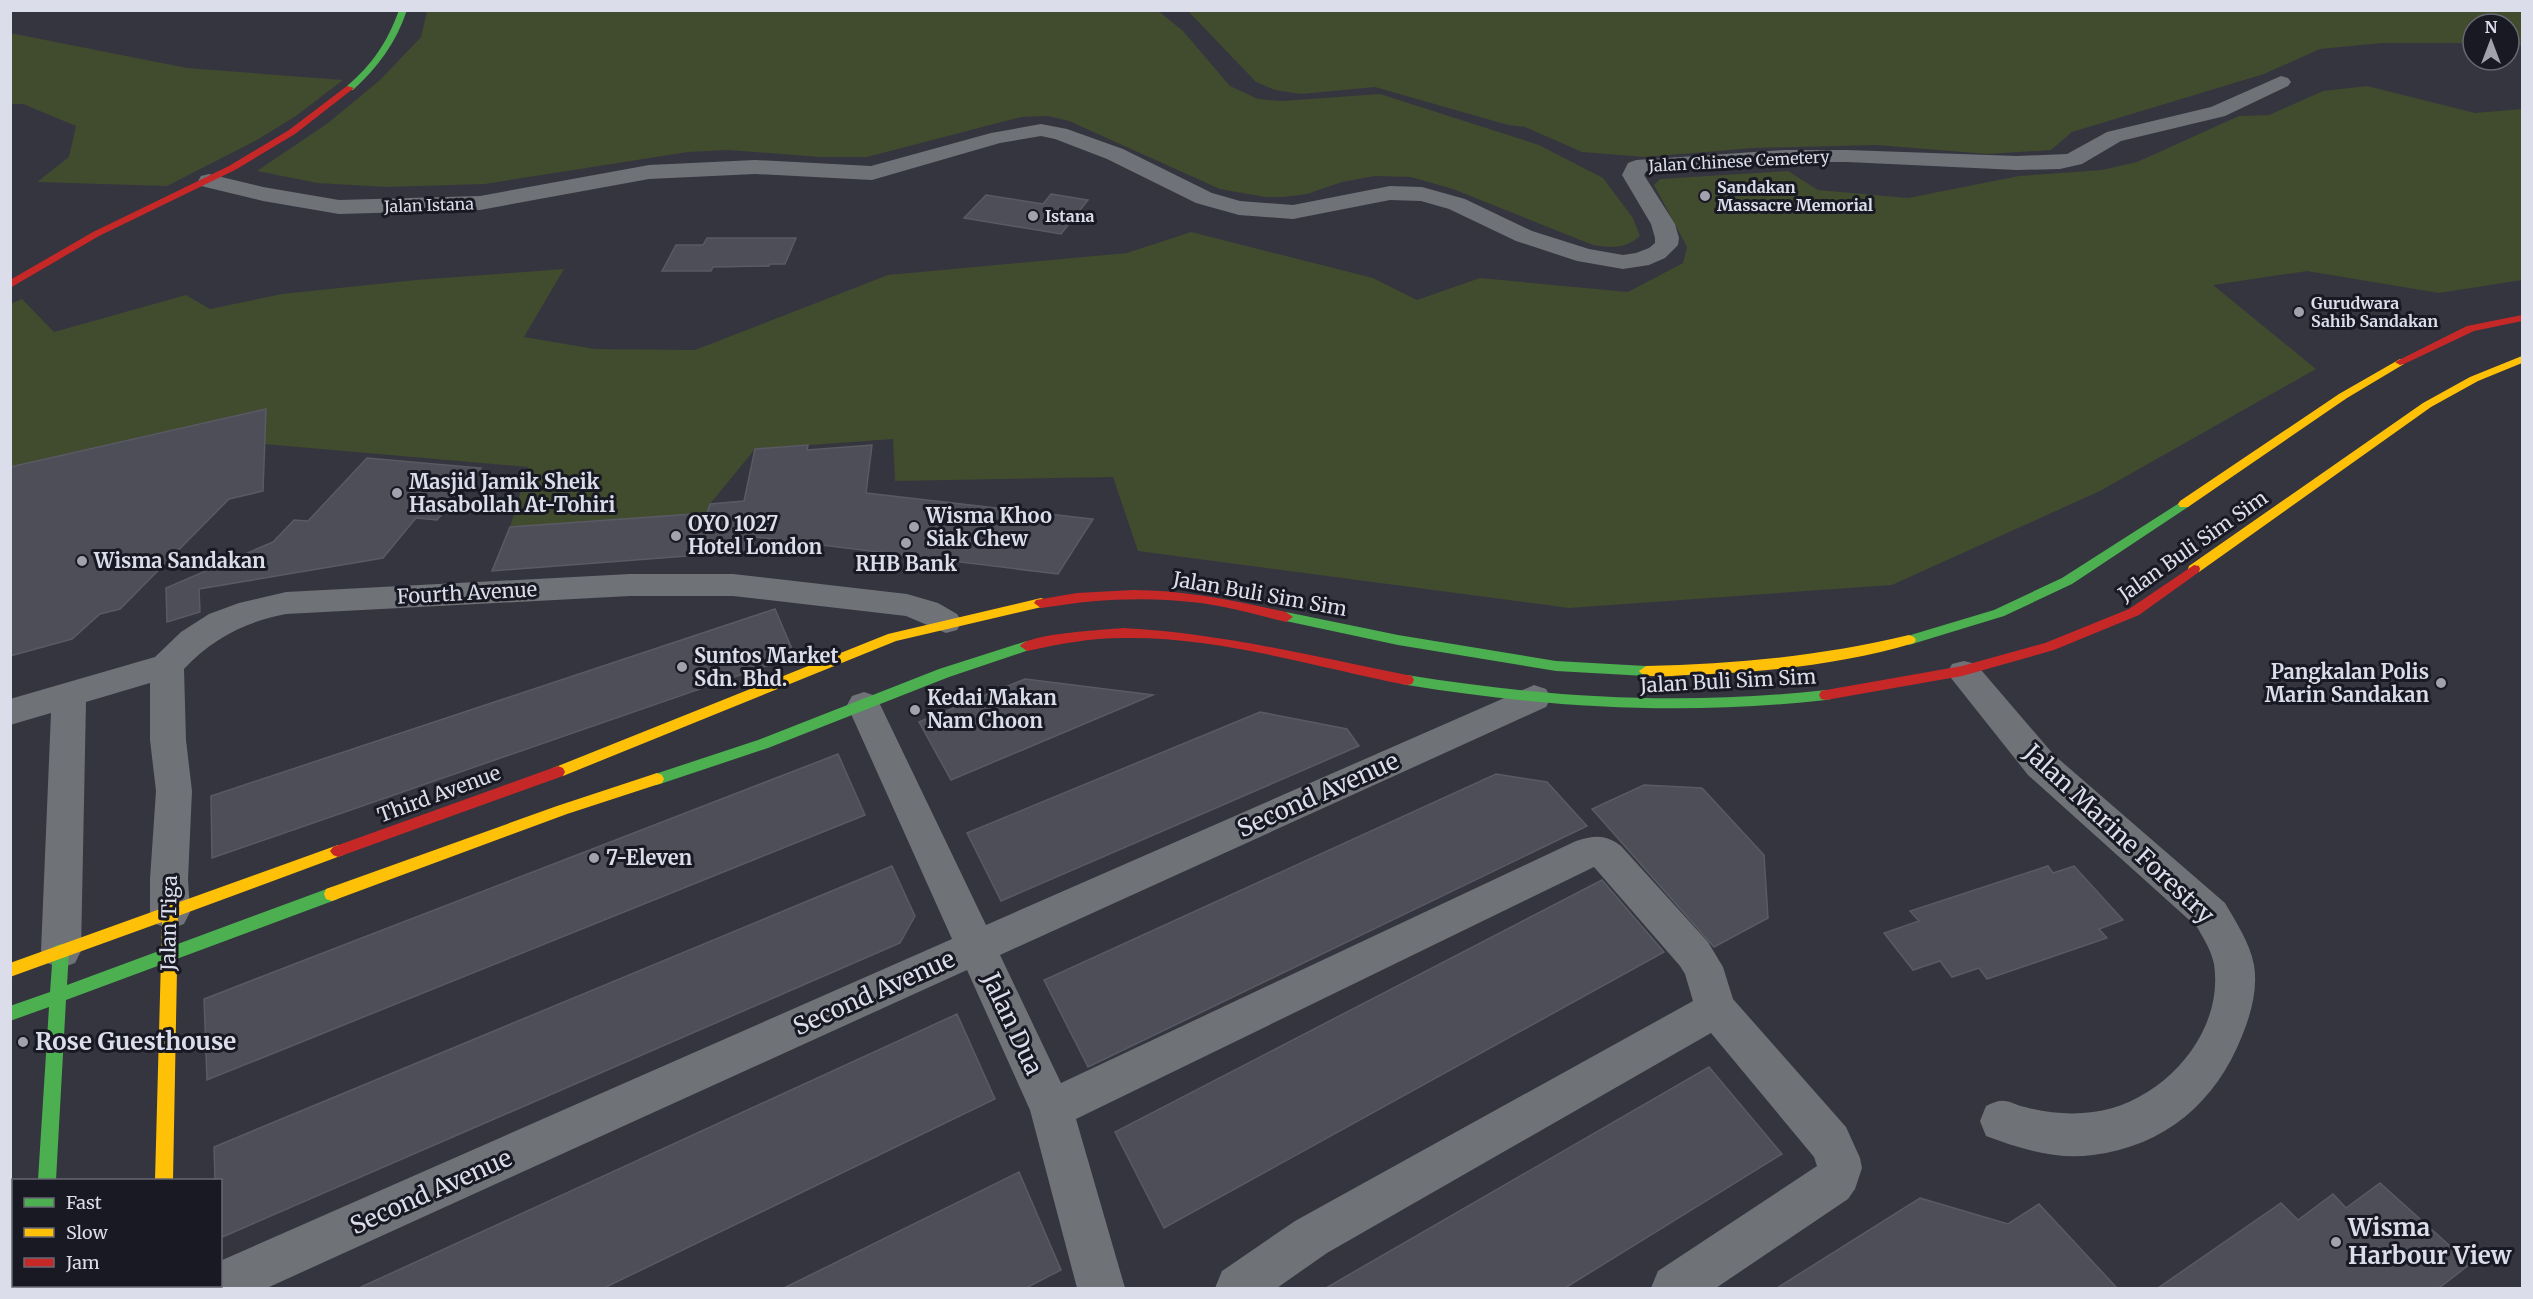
<svg xmlns="http://www.w3.org/2000/svg" width="2533" height="1299" font-family="Merriweather,serif">
<style>
.green{fill:#414b2e}
.building{fill:#4e4e58;stroke:#5a5a64;stroke-width:1.5}
.lines{fill:none;stroke-linecap:round;stroke-linejoin:round}
.street{fill:#6f7276;fill-rule:evenodd}
.fast{fill:#4caf50;fill-rule:evenodd}
.slow{fill:#ffc107;fill-rule:evenodd}
.jam{fill:#c62828;fill-rule:evenodd}
.poi-dot{fill:#a2a2af;stroke:#191923;stroke-width:2}
.labels{text-anchor:middle;stroke-width:6;stroke-linejoin:round;paint-order:stroke}
.far-street-label{font-size:16px;fill:#dcddeb;stroke:#191923}
.far-poi-label{font-size:16px;font-weight:bold;fill:#dcddeb;stroke:#191923;text-anchor:start}
.poi-label{font-size:20px;font-weight:bold;fill:#dcddeb;stroke:#191923;text-anchor:start}
.street-label{font-size:20px;fill:#dcddeb;stroke:#191923}
.near-street-label{font-size:24px;fill:#dcddeb;stroke:#191923}
.near-poi-label{font-size:24px;font-weight:bold;fill:#dcddeb;stroke:#191923;text-anchor:start}
</style>
<rect width="100%" height="100%" fill="#353540"/>
<g class="green">
<path d="M1157 10 1183 31 1230 86 1258 99 1282 101 1380 94 1539 145 1603 178 1633 218 1640 236C1626 249 1611 248 1593 245L1453 189 1411 177 1375 176 1342 182 1307 194 1283 197H1265L1220 189 1069 121 1048 116 1021 117 867 157H820L728 150 688 152 485 184 386 187 317 183 257 171 328 123 380 80 421 37 427 11Z"/>
<path d="M2522 10V45L2509 51V24H2473V45L2459 43H2382L2320 49 2264 74 2072 132 2051 150 1988 154 1876 145 1754 148 1645 157 1582 152 1525 127 1508 125 1375 87 1301 94 1275 90 1256 82 1188 11Z"/>
<path d="M10 33 187 68 343 80 296 116 257 140 167 186 37 182 69 157 76 126 23 104H11Z"/>
<path d="M2367 86 2475 113 2522 109V280L2439 293 2307 271 2213 285 2316 369 2100 491 1892 585 1569 608 1138 551 1113 477 895 481 893 439 755 449 710 504 707 513 510 527 528 467 264 444 265 409 11 467 10 304 22 299 54 332 186 295 210 309 282 294 416 280 564 269 524 337 595 349 695 350 888 275 1127 253 1191 232 1373 278 1417 300 1480 278 1628 292 1683 263 1687 247 1654 185 1660 179 1788 171 1818 190 1908 198 2019 176 2102 170 2137 162 2239 116 2269 115 2323 91Z"/>
</g>
<g class="building">
<path d="M1051 194 1088 200 1061 234 964 218 986 195 1043 204Z"/>
<path d="M707 238H796L785 264H770L769 266 713 267 711 271H662L676 245H703Z"/>
<path d="M266 409 263 491 229 499 120 609 100 614 72 639 10 656V467Z"/>
<path d="M808 445 807 450 872 445 866 493 1093 519 1058 574 755 537 752 551 492 571 510 527 707 513 710 504 744 501 755 449Z"/>
<path d="M367 458 481 468 437 520 416 518 383 558 199 589 200 612 167 622 166 588 273 542 294 520 308 521Z"/>
<path d="M775 609 795 656 212 858 211 796Z"/>
<path d="M1025 679 1153 695 951 780 919 722Z"/>
<path d="M1260 712 1347 729 1359 746 1001 901 967 833Z"/>
<path d="M838 754 865 815 207 1080 204 999Z"/>
<path d="M1496 774 1547 782 1587 826 1088 1067 1044 980Z"/>
<path d="M1644 785 1702 788 1764 855 1768 918 1714 947 1592 809Z"/>
<path d="M892 866 915 916 900 943 220 1238V1180H215L214 1147Z"/>
<path d="M2048 866 2053 873 2074 866 2123 920 2099 929 2107 938 1987 979 1979 968 1952 977 1940 961 1913 970 1884 933 1919 921 1910 911Z"/>
<path d="M1602 880 1664 952 1164 1228 1115 1132Z"/>
<path d="M957 1014 995 1099 604 1288H359Z"/>
<path d="M1709 1067 1782 1154 1565 1288H1326Z"/>
<path d="M1019 1172 1061 1270 1026 1288H784Z"/>
<path d="M2380 1183 2470 1264 2439 1288H2158L2281 1203 2298 1220 2333 1194 2346 1208Z"/>
<path d="M1920 1198 2008 1224 2039 1204 2117 1288H1777Z"/>
</g>
<g class="lines">
<g class="street">
<path d="M2281 76 2288 78 2291 82 2288 86 2225 116 2121 141 2082 164 2060 169 2017 170 1847 162H1784L1647 171 1644 175 1675 224 1679 238 1678 245 1665 258 1649 265 1623 269 1577 261 1516 241 1449 209 1421 201 1390 200 1293 219 1239 215 1196 203 1107 159 1055 139 1041 136 1000 143 872 180 755 174 649 179 480 210 339 214 263 201 201 186 198 181 201 176 209 174 263 187 339 200 480 196 649 165 755 160 871 166 991 133 1041 124 1067 129 1123 149 1212 193 1240 201 1293 205 1390 186 1422 187 1465 199 1532 231 1589 249 1623 255 1636 253 1649 248 1655 243V238L1651 224 1622 175 1628 163 1636 160 1784 150H1847L2017 156 2067 154 2107 132 2211 107Z"/>
<path d="M630 574H733L907 594 938 603 957 614 962 622 957 630 946 633 906 616 733 596H630L286 614C245 622 213 638 184 669L186 740 192 791 188 879 190 912 184 924 170 929 156 924 150 912V879L156 791 150 740V683L86 702 81 951 75 963 61 968 47 963 41 951 51 713 10 725V699L155 657 181 632 209 614 239 603 286 592Z"/>
<path d="M1964 661 1976 664 2054 755 2225 903C2236 922 2250 943 2254 965 2258 989 2251 1014 2242 1036 2216 1102 2165 1146 2093 1155 2056 1160 2021 1149 1986 1136L1980 1121 1986 1106C1991 1104 1998 1100 2004 1101 2011 1101 2018 1106 2025 1107 2047 1113 2071 1115 2093 1112 2160 1104 2225 1035 2214 964 2211 950 2204 939 2197 927L2028 775 1947 673 1952 664Z"/>
<path d="M1534 685 1546 689 1551 698 1546 707 1000 955 1061 1083 1576 841C1594 835 1606 834 1621 846L1708 942 1723 967 1733 999 1846 1127 1860 1158 1862 1168 1855 1189 1848 1199 1716 1288H1651L1658 1271 1817 1166 1814 1157 1711 1033 1327 1253 1277 1288H1215L1222 1271 1295 1221 1693 1001 1685 974 1680 966 1594 867 1076 1119 1125 1288H1077L1030 1110 967 970 267 1288H190L191 1286H220V1261L952 939 847 705 852 696 864 692 876 696 986 925Z"/>
</g>
<g class="fast">
<path d="M399 10H407C396 43 378 67 353 90H347V86C372 65 388 41 399 10Z"/>
<path d="M2184 500 2190 504 2188 507 2072 584 2004 616 1909 645 1902 640 1904 637 1994 610 2062 578Z"/>
<path d="M1286 612 1398 635 1556 661 1646 666 1653 671 1646 676 1556 671 1398 645 1281 620 1279 617 1281 614Z"/>
<path d="M1027 641 1032 643 1034 646 1032 649 949 677 768 748 657 785 652 783 650 779 652 775 758 740 939 669Z"/>
<path d="M1407 675C1550 698 1681 706 1826 690L1831 691 1833 695 1831 699 1826 700C1681 716 1550 708 1407 685L1402 684 1400 680 1402 676Z"/>
<path d="M332 887 338 889 340 894 338 899 66 1000 56 1180H38L49 1007 10 1021V1006L50 992 53 951 55 946 61 944 67 946 69 951 67 985Z"/>
<rect x="31" y="1286" width="20" height="2"/>
<rect x="152" y="1286" width="20" height="2"/>
</g>
<g class="slow">
<path d="M2522 356V363L2478 381 2431 407 2199 572H2189L2188 569 2189 566 2423 403 2470 377Z"/>
<path d="M2400 359 2404 360V364L2347 398 2188 507H2180L2178 504 2180 501 2339 394Z"/>
<path d="M1041 598 1046 600 1048 603 1046 606 896 641 563 776H553L551 772 553 768 888 634Z"/>
<path d="M1909 635 1914 637 1916 640 1914 643C1841 665 1763 672 1687 675 1676 675 1645 680 1639 671L1646 666C1735 664 1822 656 1909 635Z"/>
<path d="M657 773 662 775 664 779 662 783 567 814 332 901 326 899 324 894 326 889 557 806Z"/>
<path d="M338 845 343 847 346 851 343 855 178 916 173 1180H155L162 922 10 977V963Z"/>
</g>
<g class="jam">
<path d="M347 86 354 88 295 134 235 170 99 236 10 288V280L93 232 229 166 289 130Z"/>
<path d="M2522 315V321L2474 331 2404 364 2400 365 2395 362 2467 326Z"/>
<path d="M2194 565 2199 566 2200 569 2199 572 2139 615 2054 650 1962 676 1826 700 1821 699 1819 695 1821 691 1826 690 1962 666 2045 643 2129 609Z"/>
<path d="M1133 590C1186 590 1235 601 1286 612L1293 617 1286 622C1258 615 1230 607 1201 603 1148 596 1094 599 1041 608L1034 603 1036 600 1077 593Z"/>
<path d="M1123 628C1220 633 1312 656 1407 675L1412 676 1414 680 1412 684 1407 685C1314 667 1218 636 1122 638 1090 638 1059 644 1027 651L1020 646C1030 633 1104 630 1123 628Z"/>
<path d="M558 766 563 768 565 772 563 776 338 857 333 855 330 851 333 847Z"/>
</g>
</g>
<g class="poi-dot">
<circle cx="1705" cy="196" r="6"/>
<circle cx="1033" cy="216" r="6"/>
<circle cx="2299" cy="312" r="6"/>
<circle cx="397" cy="493" r="6"/>
<circle cx="914" cy="527" r="6"/>
<circle cx="676" cy="536" r="6"/>
<circle cx="906" cy="543" r="6"/>
<circle cx="82" cy="561" r="6"/>
<circle cx="682" cy="667" r="6"/>
<circle cx="2441" cy="683" r="6"/>
<circle cx="915" cy="710" r="6"/>
<circle cx="594" cy="858" r="6"/>
<circle cx="23" cy="1042" r="6"/>
<circle cx="2336" cy="1242" r="6"/>
</g>
<g class="labels">
<g class="far-street-label">
<text transform="translate(1739 161) rotate(-3)" y="6">Jalan Chinese Cemetery</text>
<text transform="translate(429 205) rotate(-2)" y="6">Jalan Istana</text>
</g>
<g class="far-poi-label">
<text x="1717" y="193">Sandakan<tspan x="1717" dy="18">Massacre Memorial</tspan></text>
<text x="1045" y="222">Istana</text>
<text x="2311" y="309">Gurudwara<tspan x="2311" dy="18">Sahib Sandakan</tspan></text>
</g>
<g class="poi-label">
<text x="409" y="489">Masjid Jamik Sheik<tspan x="409" dy="23">Hasabollah At-Tohiri</tspan></text>
<text x="926" y="523">Wisma Khoo<tspan x="926" dy="23">Siak Chew</tspan></text>
<text x="688" y="531">OYO 1027<tspan x="688" dy="23">Hotel London</tspan></text>
<text x="94" y="568">Wisma Sandakan</text>
<text x="906" y="571" text-anchor="middle">RHB Bank</text>
<text x="694" y="663">Suntos Market<tspan x="694" dy="23">Sdn. Bhd.</tspan></text>
<text x="2429" y="679" text-anchor="end">Pangkalan Polis<tspan x="2429" dy="23">Marin Sandakan</tspan></text>
<text x="927" y="705">Kedai Makan<tspan x="927" dy="23">Nam Choon</tspan></text>
<text x="606" y="865">7-Eleven</text>
</g>
<g class="street-label">
<text transform="translate(2193 546) rotate(-35)" y="7">Jalan Buli Sim Sim</text>
<text transform="translate(467 593) rotate(-3)" y="7">Fourth Avenue</text>
<text transform="translate(1260 594) rotate(10)" y="7">Jalan Buli Sim Sim</text>
<text transform="translate(1728 681) rotate(-3)" y="7">Jalan Buli Sim Sim</text>
<text transform="translate(439 794) rotate(-20)" y="7">Third Avenue</text>
<text transform="translate(169 923) rotate(-89)" y="7">Jalan Tiga</text>
</g>
<g class="near-street-label">
<text transform="translate(1318 795) rotate(-24)" y="8">Second Avenue</text>
<text transform="translate(2119 834) rotate(43)" y="8">Jalan Marine Forestry</text>
<text transform="translate(874 993) rotate(-24)" y="8">Second Avenue</text>
<text transform="translate(1012 1024) rotate(65)" y="8">Jalan Dua</text>
<text transform="translate(431 1192) rotate(-24)" y="8">Second Avenue</text>
</g>
<g class="near-poi-label">
<text x="35" y="1050">Rose Guesthouse</text>
<text x="2348" y="1236">Wisma<tspan x="2348" dy="28">Harbour View</tspan></text>
</g>
</g>
<rect width="2533" height="1299" fill="none" stroke="#dcddeb" stroke-width="24"/>
<rect x="12" y="1179" width="210" height="108" fill="#191923" stroke="#676773" stroke-width="1.5"/>
<rect x="24" y="1198" width="30" height="9" fill="#4caf50" stroke="#676773" stroke-width="1.5"/>
<text x="66" y="1209" font-size="18" fill="#dcddeb">Fast</text>
<rect x="24" y="1228" width="30" height="9" fill="#ffc107" stroke="#676773" stroke-width="1.5"/>
<text x="66" y="1239" font-size="18" fill="#dcddeb">Slow</text>
<rect x="24" y="1258" width="30" height="9" fill="#c62828" stroke="#676773" stroke-width="1.5"/>
<text x="66" y="1269" font-size="18" fill="#dcddeb">Jam</text>
<g transform="translate(2491 42)"><circle r="28" fill="#191923" stroke="#676773" stroke-width="1.5"/>
<path d="M0-4.5L10 22L0 15L-10 22Z" fill="#a2a2af"/>
<text y="-9" font-size="16" font-weight="bold" text-anchor="middle" fill="#dcddeb">N</text>
</g>
</svg>
